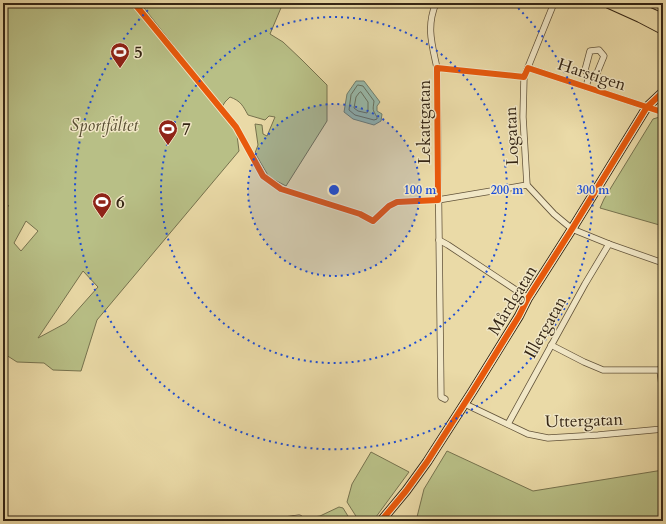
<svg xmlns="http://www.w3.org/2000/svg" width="666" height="524" font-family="Cardo,serif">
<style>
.green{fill:#b8bf86;stroke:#76724e;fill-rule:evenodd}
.water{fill:#98baab;stroke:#707f6f}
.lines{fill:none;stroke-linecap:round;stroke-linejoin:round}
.shore{stroke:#667060;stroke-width:1}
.street-casing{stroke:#62533a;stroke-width:7}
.secondary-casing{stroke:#352615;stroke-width:10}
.highway-casing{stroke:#352615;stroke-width:12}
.street{stroke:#f1e7c6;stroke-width:5.5}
.secondary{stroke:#f1e7c6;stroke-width:8}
.highway{stroke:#eadaa7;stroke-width:10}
.cycleway-casing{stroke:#f1e7c6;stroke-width:8}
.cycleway{stroke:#e8590c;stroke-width:6}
.ring{fill:none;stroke:#1d4ed8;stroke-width:2;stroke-dasharray:2 4}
.labels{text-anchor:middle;stroke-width:3;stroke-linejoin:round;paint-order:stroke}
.poi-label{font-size:17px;font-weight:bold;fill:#352615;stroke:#f1e7c6;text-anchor:start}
.street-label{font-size:17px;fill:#352615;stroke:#f1e7c6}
.park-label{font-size:17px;font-style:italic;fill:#564c31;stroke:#f1e7c6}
.centre{fill:#1d4ed8;stroke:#f1e7c6;stroke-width:2}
.ring-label{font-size:12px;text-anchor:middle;font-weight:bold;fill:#1d4ed8;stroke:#f1e7c6;stroke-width:3;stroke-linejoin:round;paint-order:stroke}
</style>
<rect width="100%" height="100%" fill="#eadaa7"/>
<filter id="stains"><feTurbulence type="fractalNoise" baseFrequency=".005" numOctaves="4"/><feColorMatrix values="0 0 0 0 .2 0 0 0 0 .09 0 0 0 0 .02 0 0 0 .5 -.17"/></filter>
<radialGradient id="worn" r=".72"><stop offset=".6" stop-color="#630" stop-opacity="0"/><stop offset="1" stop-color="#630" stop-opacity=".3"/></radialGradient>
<g class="green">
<path d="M3 3H134L236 127 239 151 97 320 81 371 53 370 44 363 17 362 3 353V207L9 206 3 200ZM26 221 38 231 21 251 14 243ZM83 271 98 287 66 323 38 338Z"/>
<path d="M140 3H283L270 34 283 42 302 60 327 85V121L286 186 269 177 255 153 258 145 255 124 262 125 263 134 267 136 275 117 269 116 265 120 248 115C243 106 241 101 230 97L225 102 222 107Z"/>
<path d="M663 116V226L600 208 604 199 653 119Z"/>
<path d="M447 451 533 491 663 470V521H416L424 489Z"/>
<path d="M371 452 409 472 373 521H359L347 502 352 484Z"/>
<path d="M339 507 343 508 351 521H289L320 516Z"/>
</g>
<path class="water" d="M356 81H364L380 102 377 106V111L382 114 381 121 374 125 353 119 344 112 347 94Z"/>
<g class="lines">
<g class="shore">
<path d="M358 85 363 86 374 101C373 110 372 109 377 117V119L374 120 355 115 349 110 351 95Z"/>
<path d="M361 92 368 102V111L367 113 358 111 354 108 356 97 359 93Z"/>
</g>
<defs>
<g id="street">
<path d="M436 3C426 27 432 44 437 68L441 397 445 399"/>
<path d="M554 3 524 77 523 117 527 185 554 214 572 229 609 244 663 263"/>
<path d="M528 68 647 107"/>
<path d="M586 87 589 76 597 73 604 56 599 50 590 51 585 70 589 76"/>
<path d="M438 200 527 185"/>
<path d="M439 240 448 245 528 298"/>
<path d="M551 345 584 362 603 370H660"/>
<path d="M663 363 660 370 663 395"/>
<path d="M465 404 528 434 548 438 598 435 663 429"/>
<path d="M508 424 585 284 609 244"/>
<path d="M277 521 299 518"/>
</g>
<path id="secondary" d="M381 521 406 491 427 462 472 392 519 316 528 298 572 229 647 107 663 92"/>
<g id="highway">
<path d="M609 3 640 17 663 29"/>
<path d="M627 3 663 19"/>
</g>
</defs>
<use href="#street" class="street-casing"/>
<use href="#secondary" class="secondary-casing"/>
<use href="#highway" class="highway-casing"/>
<use href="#street" class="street"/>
<use href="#secondary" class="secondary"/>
<use href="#highway" class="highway"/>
<defs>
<g id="cycleway">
<path d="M134 3 236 127 263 176 281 189 360 214 373 221 389 206 397 202 438 200 437 68 524 77 528 68 659 111 663 109"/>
<path d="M381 521 406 491 427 462 472 392 519 316 528 298 572 229 647 107 663 92"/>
</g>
</defs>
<use href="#cycleway" class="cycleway-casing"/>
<use href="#cycleway" class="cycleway"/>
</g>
<circle cx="334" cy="190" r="86" fill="#1d4ed8" fill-opacity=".12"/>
<g class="ring">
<circle cx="334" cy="190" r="86"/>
<circle cx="334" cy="190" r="173"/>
<path d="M514 4A259 259 0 1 1 154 4"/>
</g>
<defs>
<symbol id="stadium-pin" viewBox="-11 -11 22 30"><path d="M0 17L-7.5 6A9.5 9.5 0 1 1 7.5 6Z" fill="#8f2418" stroke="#f1e7c6"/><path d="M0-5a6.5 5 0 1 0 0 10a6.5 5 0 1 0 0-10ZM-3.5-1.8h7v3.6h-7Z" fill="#fff"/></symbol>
</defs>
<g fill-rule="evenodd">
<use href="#stadium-pin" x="109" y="41" width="22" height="30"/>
<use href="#stadium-pin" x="157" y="118" width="22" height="30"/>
<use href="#stadium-pin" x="91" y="191" width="22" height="30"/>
</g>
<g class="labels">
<g class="poi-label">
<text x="134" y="58">5</text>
<text x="182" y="135">7</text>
<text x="116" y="208">6</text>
</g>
<g class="street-label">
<text transform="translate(592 74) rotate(18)" y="6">Harstigen</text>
<text transform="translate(424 122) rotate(-90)" y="6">Lekattgatan</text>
<text transform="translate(511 136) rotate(-92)" y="6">Logatan</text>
<text transform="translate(512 300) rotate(-59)" y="6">Mårdgatan</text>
<text transform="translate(545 327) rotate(-61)" y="6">Illergatan</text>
<text transform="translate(584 420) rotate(-2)" y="6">Uttergatan</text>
</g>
<g class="park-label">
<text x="104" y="131">Sportfältet</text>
</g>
</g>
<circle cx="334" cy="190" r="6" class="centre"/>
<g class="ring-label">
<text x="420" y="194">100 m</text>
<text x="507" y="194">200 m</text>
<text x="593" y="194">300 m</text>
</g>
<rect width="666" height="524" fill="none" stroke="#eadaa7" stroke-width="16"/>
<rect x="4" y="4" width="658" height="516" fill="none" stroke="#352615" stroke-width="2"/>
<rect x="8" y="8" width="650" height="508" fill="none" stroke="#352615"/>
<rect width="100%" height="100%" filter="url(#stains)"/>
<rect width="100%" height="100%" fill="url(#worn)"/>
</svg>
